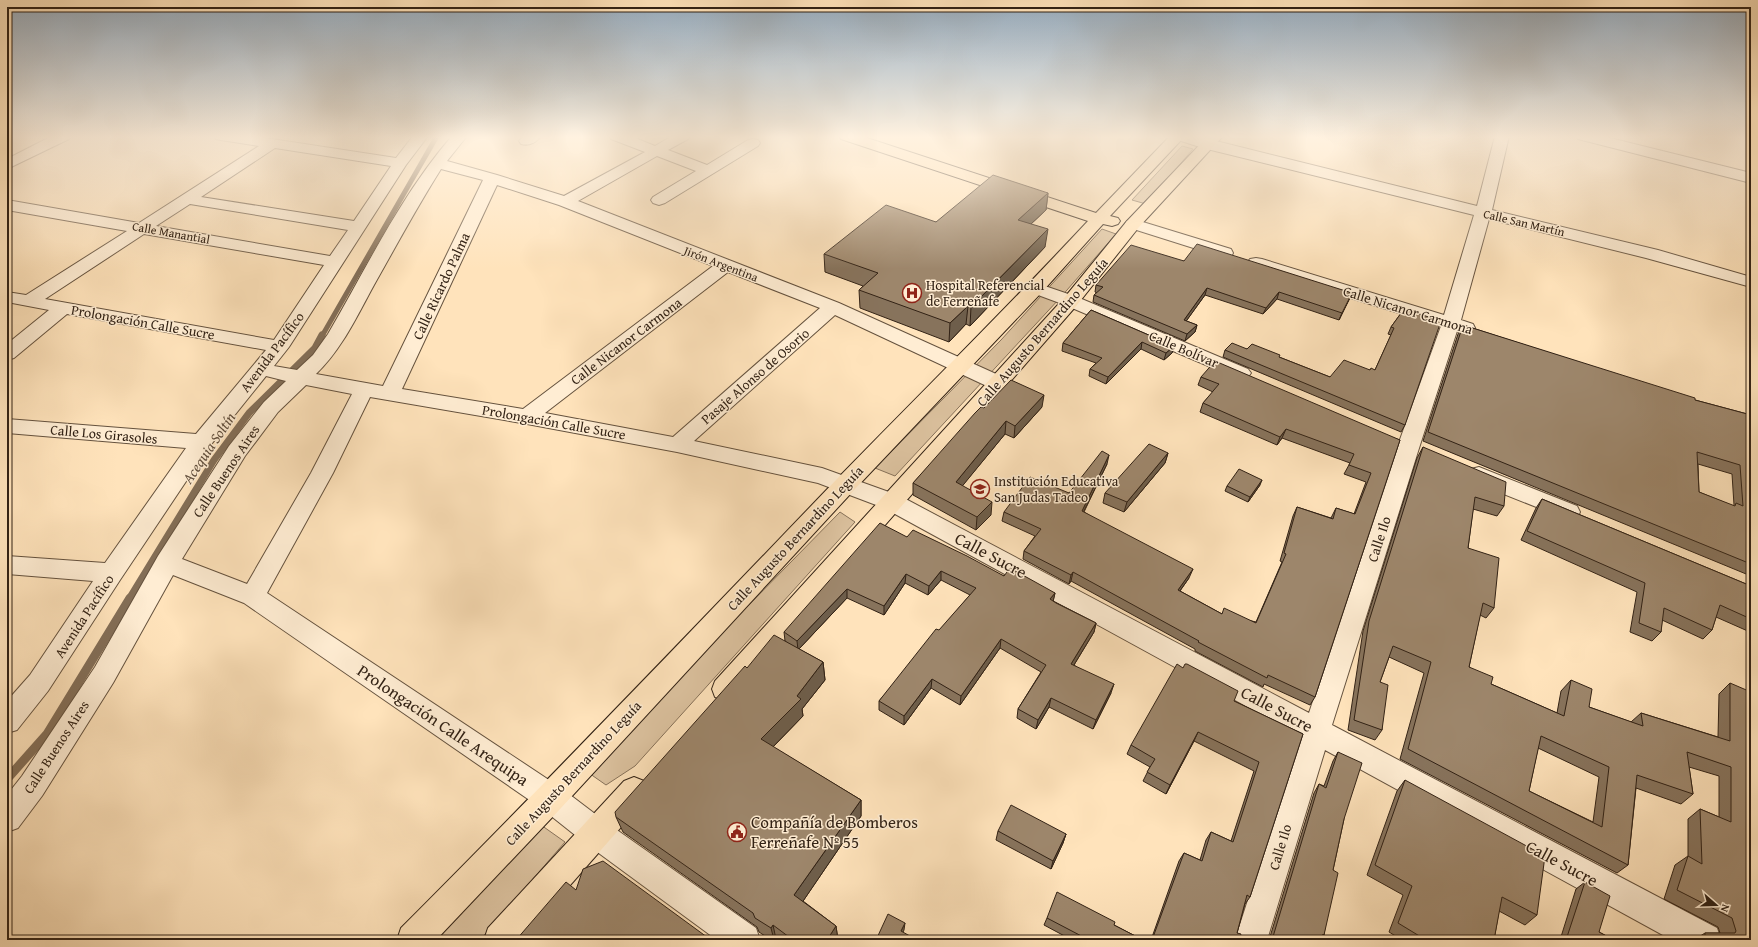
<svg xmlns="http://www.w3.org/2000/svg" width="1758" height="947" font-family="'Gentium Book Plus',serif">
<style>
.green{fill:#dcc29f;stroke:#87725a}
.lines{fill:none;stroke-linecap:round;stroke-linejoin:round}
.stream-far2{stroke:#836e57;stroke-width:5}
.stream-far1{stroke:#836e57;stroke-width:7}
.stream{stroke:#836e57;stroke-width:9}
.minor-casing{stroke:#65523e;stroke-width:2}
.major-casing{stroke:#322215;stroke-width:2}
.minor{fill:#ffedd3;fill-rule:evenodd}
.major{fill:#ffe3bb;fill-rule:evenodd}
.wall{fill:#87735c;stroke:#322215;fill-rule:evenodd}
.shaded-wall{fill:#6e5e4b;stroke:#322215}
.building{fill:#9d866b;stroke:#322215;fill-rule:evenodd}
.labels{text-anchor:middle;stroke-width:3;stroke-linejoin:round;paint-order:stroke}
.far-street-label{font-size:12px;fill:#322215;stroke:#ffedd3}
.poi-label{font-size:14px;fill:#322215;stroke:#ffedd3;text-anchor:start}
.street-label{font-size:14px;fill:#322215;stroke:#ffedd3}
.water-label{font-size:15px;font-style:italic;fill:#614e3c;stroke:#ffedd3}
.near-street-label{font-size:17px;fill:#322215;stroke:#ffedd3}
.near-poi-label{font-size:17px;fill:#322215;stroke:#ffedd3;text-anchor:start}
</style>
<rect width="100%" height="100%" fill="#ffe3bb"/>
<filter id="stains"><feTurbulence type="fractalNoise" baseFrequency=".005" numOctaves="4"/><feColorMatrix values="0 0 0 0 .2 0 0 0 0 .09 0 0 0 0 .02 0 0 0 .5 -.17"/></filter>
<radialGradient id="worn" r=".72"><stop offset=".6" stop-color="#630" stop-opacity="0"/><stop offset="1" stop-color="#630" stop-opacity=".3"/></radialGradient>
<g class="green">
<path d="M1182 146 1193 149 1146 204 1132 200Z"/>
<path d="M1102 229 1116 234 1060 298 895 476 875 468 1001 340Z"/>
<path d="M840 512 855 522 635 766 606 785 586 771Z"/>
<path d="M541 825 565 842 480 940H431Z"/>
</g>
<g class="lines">
<path class="stream-far2" d="M322 336 437 136"/>
<path class="stream-far1" d="M129 599 214 460 249 413 315 348 322 335"/>
<path class="stream" d="M7 779 47 734 130 598"/>
<defs>
<g id="minor">
<path d="M52 136H71L69 139 7 169V159Z"/>
<path d="M214 136H252L396 158 413 136H428L406 165 289 347 274 366 297 370 313 355 328 334C367 267 401 195 452 136H467L447 161 497 175 564 196 645 152 611 139 609 136H630L655 146 672 136H690L688 139 668 150 707 165 748 140 753 139 758 140 760 143 758 146 665 203 659 205 653 203 651 200 653 197 696 171 657 156 578 201 839 303 1005 378 1008 383 1005 388 998 389 991 388 835 315 694 441 822 468 900 496 1309 713 1398 445 1441 326 1250 267 1247 263 1250 259 1256 258 1262 259 1444 315 1474 215 1203 148 1175 139 1173 136H1196L1477 206 1495 136H1509L1492 210 1658 250 1751 277V287L1646 258 1489 219 1461 320 1473 324 1475 328 1473 332 1466 334 1457 331 1420 445 1332 725 1717 928 1721 940H1672L1325 750 1267 940H1235L1301 736 884 508 818 483 677 452 527 424 370 397 333 473 267 593 561 788 607 823 756 928 760 940H717L585 843 541 808 244 603 173 575 113 683 42 796 18 828 7 832V795L22 776 95 667 158 556 229 446 264 402 286 381 266 376 209 447 120 580 48 691 17 730 7 733V701L30 675 93 581 7 574V556L105 563 186 448 7 433V419L196 434 266 350 67 314 14 358 7 360V344L49 310 7 302V292L26 295 127 231 7 210V200L139 223 259 146 221 140 216 139ZM275 148 391 166 354 221 201 197ZM441 169 483 180 383 386 316 374C342 349 357 316 374 285 396 246 417 207 441 169ZM497 185 559 205 713 266 523 409 402 389ZM190 204 348 230 330 256 156 226ZM144 234 324 265 274 340 45 299ZM728 272 820 308 673 437 545 413ZM306 385 352 394 311 473 247 584 182 559 245 456 278 412Z"/>
<path d="M523 136H541C536 143 529 146 521 144L519 141Z"/>
<path d="M1576 136H1602L1751 173V183L1578 139Z"/>
<path d="M1133 219 1231 249 1233 253 1231 257 1225 258 1127 227 1125 224 1127 221Z"/>
<path d="M1036 283 1077 297 1248 369 1251 373 1248 377 1241 379 1234 377 1065 305 1030 292 1027 288 1030 284Z"/>
<path d="M1479 467 1577 506 1580 512 1577 518 1569 520 1471 481 1468 475 1471 469Z"/>
</g>
<g id="major">
<path d="M839 136H861L1096 213 1170 136H1185L1110 216 1118 218 1120 221 1118 224 1112 226 1103 224 1042 292 854 490 561 808 436 940H397L401 928C548 781 692 630 836 480 920 394 1006 309 1088 221L841 139Z"/>
<path d="M1208 136H1223L1139 227 1077 305 735 697 725 701 715 697 712 689 715 681 1065 297 1127 221Z"/>
<path d="M634 777 644 781 649 791 644 801 522 940H484L488 928 624 781Z"/>
</g>
</defs>
<use href="#minor" class="minor-casing"/>
<use href="#major" class="major-casing"/>
<use href="#minor" class="minor"/>
<use href="#major" class="major"/>
</g>
<g class="wall">
<path d="M1048 193 1046 210 1031 224 1045 247 970 326 966 324 949 342 860 308 859 290 863 286 825 272 824 254 936 222Z"/>
<path d="M1184 261 1352 293 1339 320 1277 299 1263 314 1205 295 1186 321 1197 325 1195 332 1185 341 1093 302 1094 295 1097 293 1095 292 1096 285Z"/>
<path d="M1404 309 1405 425 1401 432 1223 357 1225 350 1247 349 1279 357 1330 377 1370 370H1375L1391 335 1388 334 1391 327Z"/>
<path d="M1091 310 1174 346 1172 353 1164 360 1141 349 1106 384 1089 376 1090 369 1096 363 1062 351 1063 343Z"/>
<path d="M1463 325 1695 400 1751 415V576L1423 441 1458 334ZM1698 464 1732 474 1734 505 1733 506 1699 492Z"/>
<path d="M1201 377 1400 440 1315 697 1310 705 1264 684 1263 687 1195 651V649L1071 581 1069 584 1023 559 1024 551 1035 536 1002 521 1004 512 1069 493 1107 464 1084 512 1189 578 1180 591 1222 614 1256 622 1282 562 1280 561 1293 516 1297 507 1331 518 1336 508 1354 514 1366 482 1344 474 1350 463 1282 438 1277 445 1200 412 1203 403 1213 392 1198 385Z"/>
<path d="M1042 407 1014 438 1005 434 962 486 991 515 976 530 913 495V483L984 408Z"/>
<path d="M1423 447 1504 506 1497 516 1473 509 1468 548 1494 608 1486 618 1480 615 1469 667 1491 684 1557 713 1561 691 1571 680 1589 707 1631 722 1641 713 1718 737 1719 694 1730 683 1751 940H1694L1705 933H1720L1718 927 1664 899 1675 865 1688 856V819L1700 809 1719 817V776L1689 767 1693 794 1681 804 1636 788 1628 865 1617 873 1400 759 1424 673 1389 657 1380 682 1382 730 1375 740 1348 730 1363 631 1417 458ZM1538 748 1599 777 1593 822 1529 791Z"/>
<path d="M1168 453 1165 463 1124 512 1103 503 1105 493Z"/>
<path d="M1260 485 1248 502 1225 491 1227 486Z"/>
<path d="M1542 499 1751 586V631L1750 632 1716 617 1712 630 1703 639 1662 620 1661 632 1652 641 1630 632 1637 592 1521 540 1536 508Z"/>
<path d="M907 537 1004 576 1055 593 1053 601 1096 623 1094 632 1074 665 1111 693 1093 729 1049 707 1036 729 1017 718 1018 709 1041 672 1000 648 960 705 931 688 904 725 879 710V701L970 595 941 580 928 595 905 583 884 615 847 598 799 649 823 662 825 680 802 709 803 716 773 747 861 800V816L803 901 836 926 838 940H778L776 939V940H771L759 932 757 927 623 832 616 817 747 668 789 644 785 641 784 632Z"/>
<path d="M1234 701 1303 734 1250 897 1245 904 1237 933 1239 940H1151L1179 861 1184 853 1200 860 1206 840 1211 832 1231 841 1254 771 1194 741 1166 794 1143 781 1150 767 1127 754 1131 745Z"/>
<path d="M1338 752 1344 819 1333 870 1324 935 1322 938 1321 940H1269L1314 793 1319 784 1324 786 1333 761Z"/>
<path d="M1405 780 1537 915 1525 925 1499 911 1494 940H1402L1389 932 1403 895 1367 875 1397 791Z"/>
<path d="M998 831 1066 834 1063 843 1051 869 996 840Z"/>
<path d="M1585 882 1599 932 1614 940H1560L1576 889Z"/>
<path d="M1047 918 1114 925 1143 940H1072L1044 925Z"/>
</g>
<g class="shaded-wall">
<path d="M1048 193 1046 210 1016 238 1018 220Z"/>
<path d="M1048 229 1045 247 970 326 971 307Z"/>
<path d="M1207 288 1205 295 1182 327 1184 320Z"/>
<path d="M1279 292 1277 299 1263 314 1266 308Z"/>
<path d="M1352 293 1349 300 1339 320 1342 313Z"/>
<path d="M968 306 966 324 949 342 950 323Z"/>
<path d="M1197 325 1195 332 1185 341 1187 334Z"/>
<path d="M1142 342 1141 349 1106 384 1108 377Z"/>
<path d="M1174 346 1172 353 1164 360 1166 353Z"/>
<path d="M1044 395 1042 407 1014 438 1015 426Z"/>
<path d="M1006 421 1005 434 955 495 956 482Z"/>
<path d="M1286 429 1282 438 1277 445 1280 437Z"/>
<path d="M1168 453 1165 463 1124 512 1127 502Z"/>
<path d="M1109 455 1107 464 1080 519 1082 511Z"/>
<path d="M1262 480 1260 485 1248 502 1250 497Z"/>
<path d="M992 502 991 515 976 530 977 517Z"/>
<path d="M1193 569 1189 578 1174 599 1178 590Z"/>
<path d="M941 571V580L928 595 929 586Z"/>
<path d="M1073 572 1071 581 1069 584 1071 575Z"/>
<path d="M906 574 905 583 884 615V606Z"/>
<path d="M847 589V598L798 650 797 641Z"/>
<path d="M1055 593 1053 602 1050 599Z"/>
<path d="M1096 623 1094 632 1069 673 1071 664Z"/>
<path d="M1001 639 1000 648 960 705 961 696Z"/>
<path d="M823 662 825 680 802 709 803 716 764 756 761 739 797 696Z"/>
<path d="M932 679 931 688 904 725V716Z"/>
<path d="M1114 684 1111 693 1093 729 1096 720Z"/>
<path d="M1051 698 1049 707 1036 729 1038 720Z"/>
<path d="M1198 732 1194 741 1166 794 1170 785Z"/>
<path d="M861 800V816L797 910 794 895Z"/>
<path d="M1066 834 1063 843 1051 869 1053 861Z"/>
<path d="M905 923 904 930 900 939 901 931Z"/>
<path d="M773 925 776 939V940H774L771 928Z"/>
<path d="M836 926 838 940H827Z"/>
</g>
<g class="building">
<path d="M993 175 1048 193 1018 220 1048 229 971 307 968 306 950 323 859 290 878 273 824 254 886 205 936 222Z"/>
<path d="M1197 244 1352 293 1342 313 1279 292 1266 308 1207 288 1184 320 1197 325 1187 334 1094 295 1103 287 1096 285 1131 245 1184 261Z"/>
<path d="M1404 309 1441 321 1405 425 1225 350 1232 343 1247 349 1252 344 1280 355 1279 357 1330 377 1344 360 1370 370 1371 368 1375 370 1394 328 1391 327Z"/>
<path d="M1091 310 1174 346 1166 353 1142 342 1108 377 1090 369 1102 358 1063 343Z"/>
<path d="M1463 325 1695 398V400L1751 415V564L1428 432ZM1697 452 1740 465 1743 506 1736 503 1735 506 1699 492Z"/>
<path d="M1215 361 1400 440 1315 697 1268 675 1267 678 1198 642 1199 641 1073 572 1071 575 1024 551 1041 529 1004 512 1030 477 1069 493 1102 451 1109 455 1082 511 1193 569 1178 590 1222 614 1224 608 1256 623 1286 554 1284 553 1297 507 1333 519 1336 508 1355 514 1371 473 1349 465 1354 454 1286 429 1280 437 1203 403 1219 384 1201 377Z"/>
<path d="M1011 380 1044 395 1015 426 1006 421 956 482 992 502 977 517 913 483 975 413 981 407 984 408Z"/>
<path d="M1149 444 1168 453 1127 502 1105 493Z"/>
<path d="M1423 447 1506 482 1504 506 1475 497 1468 548 1499 558 1494 608 1483 603 1469 667 1493 677 1491 684 1564 716 1571 680 1592 689 1589 707 1643 726 1641 713 1730 741V683L1751 692V940H1705V933H1735L1736 931 1732 918 1677 890 1688 856 1702 864 1700 809 1731 822V767L1687 752 1693 794 1637 775 1628 865 1408 749 1431 662 1393 646 1380 682 1388 685 1382 730 1354 720 1369 621ZM1541 736 1609 767 1602 827 1529 791Z"/>
<path d="M1239 469 1262 480 1250 497 1227 486Z"/>
<path d="M1542 499 1751 586V619L1720 605 1712 630 1664 608 1661 632 1639 623 1645 583 1527 531Z"/>
<path d="M880 523 907 537 913 530 967 556 1004 576 1010 568 1055 593 1050 599 1056 603 1096 623 1071 664 1114 684 1096 720 1051 698 1038 720 1018 709 1046 665 1001 639 961 696 932 679 904 716 879 701 936 629 939 630 976 588 941 571 929 586 906 574 884 606 847 589 797 641 784 632Z"/>
<path d="M774 635 823 662 797 696 801 699 761 739 861 800 794 895 836 926 827 940H793L773 925 771 928 755 918 753 913 616 817 615 812 745 666 747 668Z"/>
<path d="M1177 664 1183 668 1185 664H1187L1238 691 1234 701 1303 734 1250 897 1247 895 1237 933 1241 934 1239 940H1152L1184 853 1202 861 1211 832 1233 842 1259 762 1198 732 1170 785 1147 772 1155 759 1131 745Z"/>
<path d="M1338 752 1362 763 1344 819 1333 870 1338 873 1324 935 1323 934 1321 940H1272L1319 784 1326 788Z"/>
<path d="M1405 780 1545 856 1537 915 1502 897 1494 940H1426L1398 923 1412 886 1375 865Z"/>
<path d="M1011 805 1066 834 1053 861 998 831Z"/>
<path d="M603 861 711 940H516L566 882 576 890 583 869Z"/>
<path d="M1585 882 1610 896 1599 932 1614 940H1566Z"/>
<path d="M1057 892 1115 922 1114 925 1143 940H1089L1047 918Z"/>
<path d="M888 914 905 923 901 931 917 940H876Z"/>
</g>
<linearGradient id="sky" x2="0" y2="1"><stop stop-color="#95acc0"/><stop offset="0.51" stop-color="#fff2e0"/><stop offset="1" stop-color="#fff2e0" stop-opacity="0"/></linearGradient>
<rect width="1758" height="269" fill="url(#sky)"/>
<defs>
<symbol id="hospital-ring" viewBox="-11 -11 22 22"><circle r="9.5" fill="#ffedd3" stroke="#8f2418" stroke-width="1.5"/><path d="M-5-5h3v3.5h4V-5h3V5h-3V1.5h-4V5h-3Z" fill="#8f2418"/></symbol>
<symbol id="school-ring" viewBox="-11 -11 22 22"><circle r="9.5" fill="#ffedd3" stroke="#8f2418" stroke-width="1.5"/><path d="M0-5L7-2L0 1L-7-2ZM-4 1L0 2.5L4 1V4Q0 6-4 4Z" fill="#8f2418"/></symbol>
<symbol id="civic-ring" viewBox="-11 -11 22 22"><circle r="9.5" fill="#ffedd3" stroke="#8f2418" stroke-width="1.5"/><path d="M-.6-6.5H3V-4.5H.6V-3L4-1V1h2V6H-6V1h2V-1L-.6-3ZM-1.2 2.5V6h2.4V2.5Z" fill="#8f2418"/></symbol>
</defs>
<g fill-rule="evenodd">
<use href="#hospital-ring" x="901" y="282" width="22" height="22"/>
<use href="#school-ring" x="969" y="478" width="22" height="22"/>
<use href="#civic-ring" x="726" y="821" width="22" height="22"/>
</g>
<g class="labels">
<g class="far-street-label">
<text transform="translate(1524 223) rotate(13)" y="4">Calle San Martín</text>
<text transform="translate(171 233) rotate(10)" y="4">Calle Manantial</text>
<text transform="translate(721 264) rotate(21)" y="4">Jirón Argentina</text>
</g>
<g class="poi-label">
<text x="926" y="290">Hospital Referencial<tspan x="926" dy="16">de Ferreñafe</tspan></text>
<text x="994" y="486">Institución Educativa<tspan x="994" dy="16">San Judas Tadeo</tspan></text>
</g>
<g class="street-label">
<text transform="translate(441 286) rotate(-65)" y="5">Calle Ricardo Palma</text>
<text transform="translate(1408 310) rotate(17)" y="5">Calle Nicanor Carmona</text>
<text transform="translate(143 322) rotate(10)" y="5">Prolongación Calle Sucre</text>
<text transform="translate(1042 332) rotate(-49)" y="5">Calle Augusto Bernardino Leguía</text>
<text transform="translate(626 341) rotate(-37)" y="5">Calle Nicanor Carmona</text>
<text transform="translate(1184 349) rotate(23)" y="5">Calle Bolívar</text>
<text transform="translate(272 352) rotate(-53)" y="5">Avenida Pacífico</text>
<text transform="translate(755 376) rotate(-41)" y="5">Pasaje Alonso de Osorio</text>
<text transform="translate(554 422) rotate(10)" y="5">Prolongación Calle Sucre</text>
<text transform="translate(104 434) rotate(5)" y="5">Calle Los Girasoles</text>
<text transform="translate(226 471) rotate(-56)" y="5">Calle Buenos Aires</text>
<text transform="translate(795 538) rotate(-47)" y="5">Calle Augusto Bernardino Leguía</text>
<text transform="translate(1379 539) rotate(-72)" y="5">Calle Ilo</text>
<text transform="translate(84 616) rotate(-57)" y="5">Avenida Pacífico</text>
<text transform="translate(56 747) rotate(-57)" y="5">Calle Buenos Aires</text>
<text transform="translate(573 773) rotate(-47)" y="5">Calle Augusto Bernardino Leguía</text>
<text transform="translate(1280 847) rotate(-73)" y="5">Calle Ilo</text>
</g>
<g class="water-label">
<text transform="translate(209 448) rotate(-56)" y="5">Acequia Soltín</text>
</g>
<g class="near-street-label">
<text transform="translate(991 555) rotate(28)" y="6">Calle Sucre</text>
<text transform="translate(1277 709) rotate(28)" y="6">Calle Sucre</text>
<text transform="translate(443 725) rotate(34)" y="6">Prolongación Calle Arequipa</text>
<text transform="translate(1562 863) rotate(28)" y="6">Calle Sucre</text>
</g>
<g class="near-poi-label">
<text x="751" y="828">Compañía de Bomberos<tspan x="751" dy="20">Ferreñafe Nº 55</tspan></text>
</g>
</g>
<rect width="1758" height="947" fill="none" stroke="#ffe3bb" stroke-width="24"/>
<rect x="8" y="8" width="1742" height="931" fill="none" stroke="#322215" stroke-width="2"/>
<rect x="12" y="12" width="1734" height="923" fill="none" stroke="#322215"/>
<g transform="translate(1716 905) rotate(110)" stroke="#ffedd3" stroke-width="3" paint-order="stroke">
<path d="M0-3L7 15L0 10L-7 15Z" fill="#322215"/>
<text y="-6" font-size="11" font-weight="bold" text-anchor="middle" fill="#322215">N</text>
</g>
<rect width="100%" height="100%" filter="url(#stains)"/>
<rect width="100%" height="100%" fill="url(#worn)"/>
</svg>
